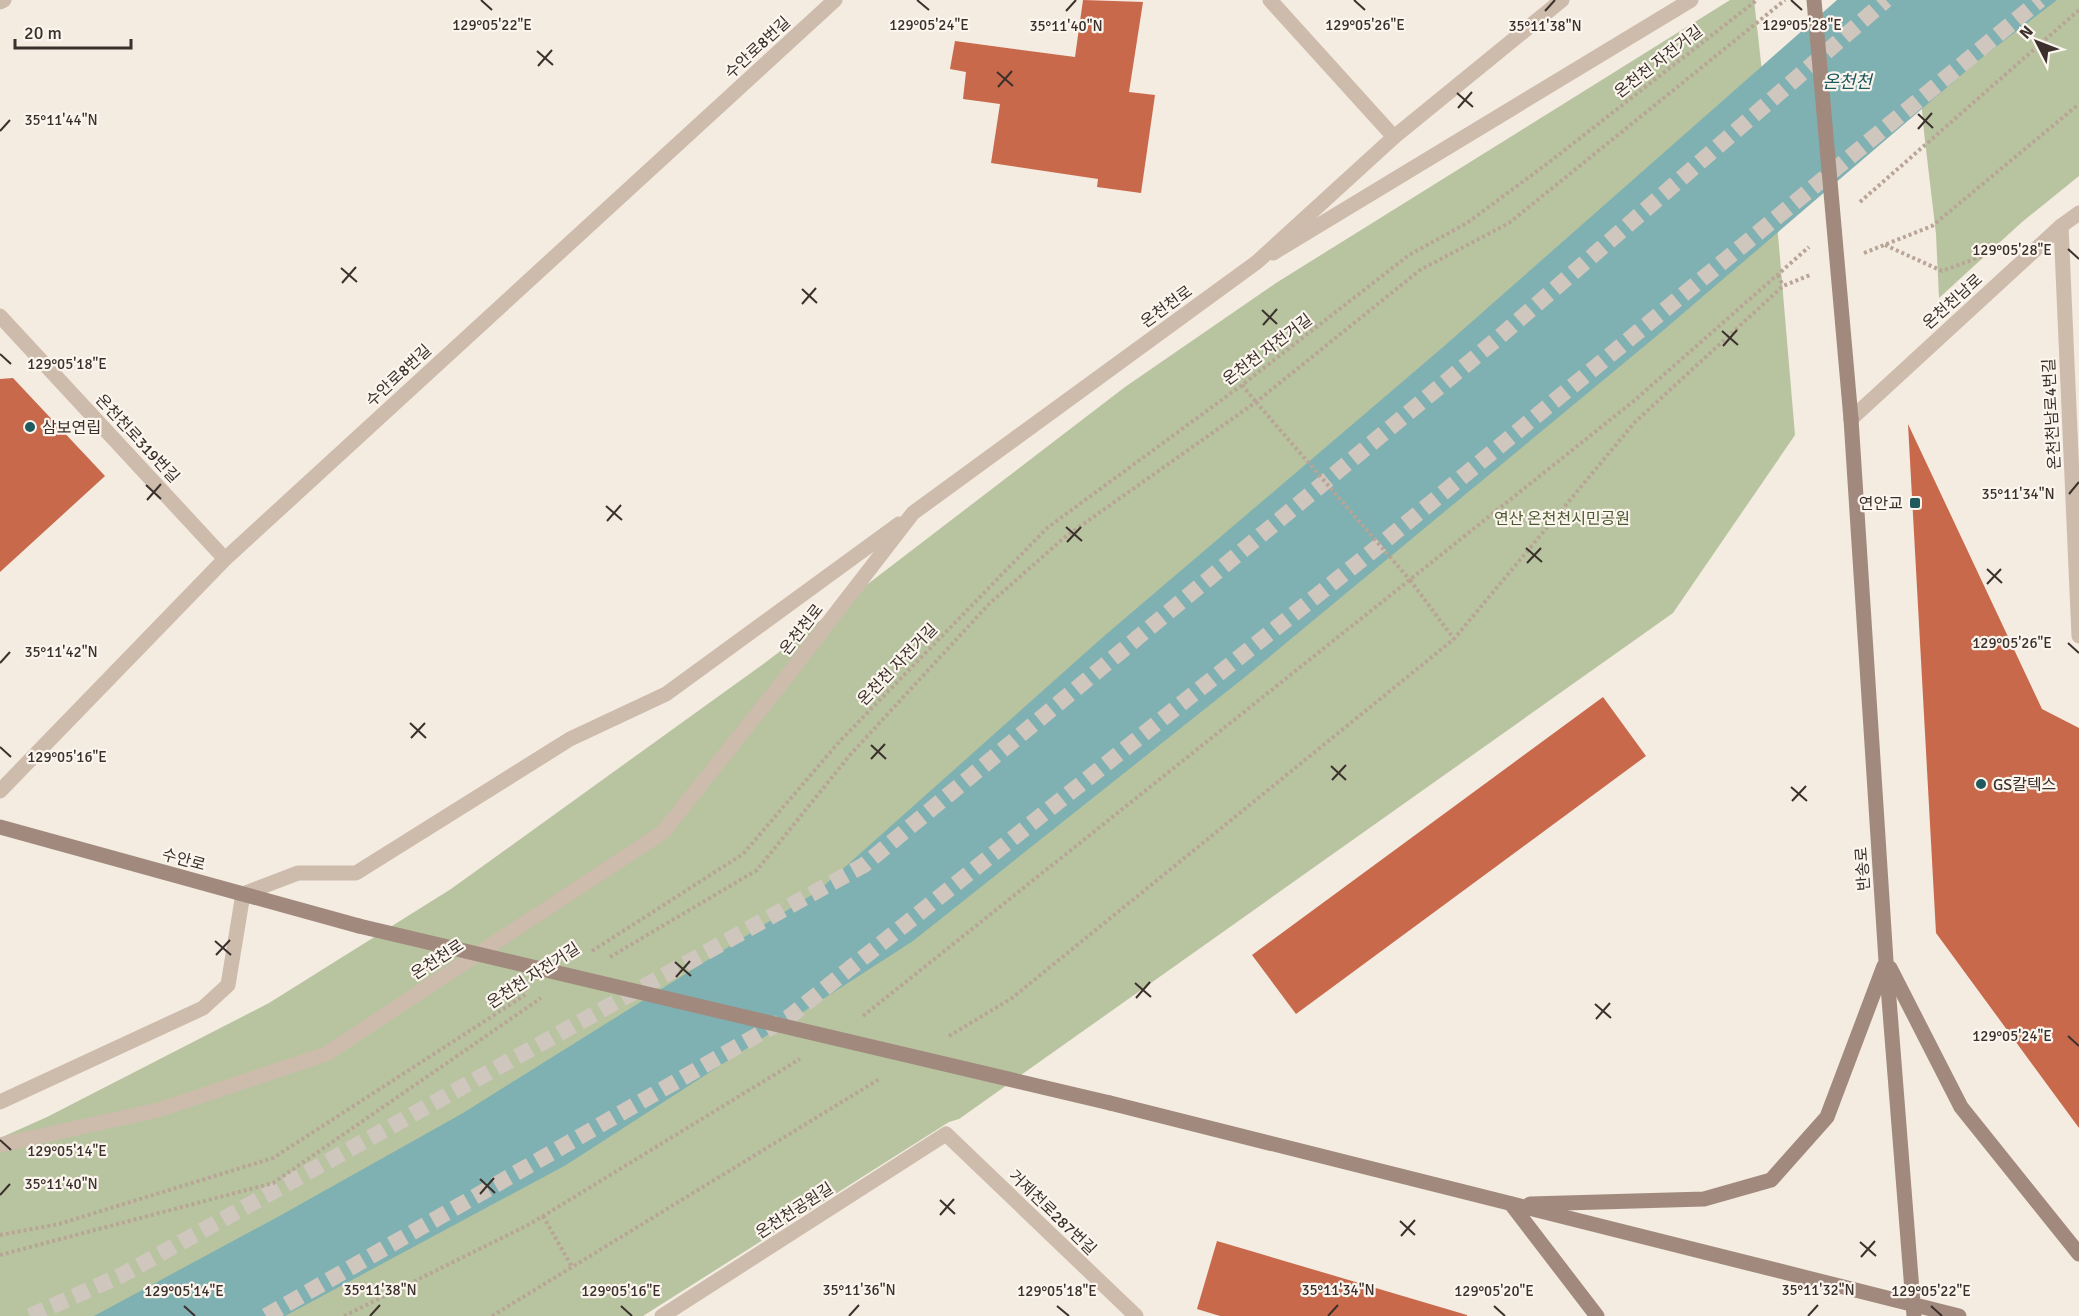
<svg xmlns="http://www.w3.org/2000/svg" width="2079" height="1316" font-family="Signika,'Noto Sans KR',sans-serif">
<style>
.green{fill:#b8c4a0}
.water{fill:#7fb0b2}
.building{fill:#c8694b}
.lines{fill:none;stroke-linecap:round;stroke-linejoin:round}
.trunk-tunnel{stroke:#cfc6bd;stroke-width:16;stroke-dasharray:16 8;stroke-linecap:butt}
.path{stroke:#b9a596;stroke-width:4;stroke-dasharray:3 3;stroke-linecap:butt}
.minor{stroke:#cdbbac;stroke-width:15}
.tertiary{stroke:#cdbbac;stroke-width:15}
.secondary{stroke:#a18a7d;stroke-width:15}
.path-bridge{stroke:#b9a596;stroke-width:4;stroke-dasharray:3 3;stroke-linecap:butt}
.secondary-bridge{stroke:#a18a7d;stroke-width:15}
.ticks{fill:none;stroke:#3b302b;stroke-width:2}
.poi-dot{fill:#1f5a5e;stroke:#fbf5ee;stroke-width:2}
.labels{text-anchor:middle;stroke-width:4.5;stroke-linejoin:round;paint-order:stroke}
.street-label{font-size:16px;fill:#3b302b;stroke:#fbf5ee}
.poi-label{font-size:16px;fill:#3b302b;stroke:#fbf5ee;text-anchor:start}
.park-label{font-size:16px;fill:#4a5a2e;stroke:#fbf5ee}
.water-label{font-size:18px;font-style:italic;fill:#1f5a5e;stroke:#fbf5ee}
.ticks-label{font-size:15px;text-anchor:middle;fill:#3b302b;stroke:#fbf5ee;stroke-width:4.5;stroke-linejoin:round;paint-order:stroke}
</style>
<rect width="100%" height="100%" fill="#f4ebe1"/>
<g class="green">
<path d="M1730 0H1754L1771 152 1795 435 1673 613 959 1119 949 1122 643 1316H0V1138L47 1117 269 1003 451 889 766 662 1125 387 1276 283Z"/>
<path d="M1912 0H2079V176L2022 222 1939 298 1936 234 1924 132Z"/>
</g>
<path class="water" d="M1837 0H2057L1979 60 1659 334 1245 677 913 941 566 1165 285 1316H94L283 1214 463 1113 818 891 1103 637 1442 348Z"/>
<g class="building">
<path d="M1083 0 1143 2 1129 92 1155 95 1141 193 1097 187 1098 179 991 163 1000 104 963 99 966 72 950 69 955 41 1075 57Z"/>
<path d="M13 378 105 476 0 572V379Z"/>
<path d="M1908 424 2042 709 2079 728V1128L1936 933Z"/>
<path d="M1603 697 1646 756 1296 1014 1252 955Z"/>
<path d="M1217 1241 1467 1315V1316H1220L1197 1309Z"/>
</g>
<g class="lines">
<g class="trunk-tunnel">
<path d="M30 1316 122 1275 864 865 1497 339 1886 0"/>
<path d="M266 1316 789 1017 1375 549 2040 0"/>
</g>
<g class="path">
<path d="M1860 202 2079 10"/>
<path d="M1885 245 1942 271 1988 254"/>
<path d="M1864 253 1932 226 2079 104"/>
<path d="M1778 275 1783 286"/>
<path d="M1242 385 1256 402"/>
<path d="M1410 580 1454 639"/>
<path d="M592 951 743 854 839 742 1047 528 1242 385 1409 255 1467 223 1548 163 1757 0"/>
<path d="M610 957 757 870 850 755 989 604 1065 537 1256 402 1420 270 1509 223 1785 0"/>
<path d="M863 1016 1635 400 1809 247"/>
<path d="M949 1036 1012 998 1454 639 1635 422 1783 286 1810 275"/>
<path d="M543 1216 572 1267"/>
<path d="M0 1235 59 1224 273 1158 525 995"/>
<path d="M0 1255 273 1183 541 998"/>
<path d="M344 1316 530 1224 800 1059"/>
<path d="M492 1316 881 1078"/>
</g>
<g class="minor">
<path d="M1270 0 1394 137"/>
<path d="M0 2 4 0"/>
<path d="M2061 226 2079 636"/>
<path d="M1273 253 1691 0"/>
<path d="M0 316 225 559"/>
<path d="M0 791 225 559 835 0"/>
<path d="M662 1316 946 1134 1136 1316"/>
</g>
<g class="tertiary">
<path d="M1851 419 2061 226 2079 213"/>
<path d="M0 1102 203 1008 228 985 243 894 298 873H356L570 739 666 694 899 524"/>
<path d="M0 1145 158 1110 326 1054 663 832 781 684 913 513 1257 262 1394 137 1562 0"/>
</g>
<g class="secondary">
<path d="M1851 419 1886 961 1914 1316"/>
<path d="M0 827 359 926"/>
<path d="M1890 968 1961 1107 2079 1254"/>
<path d="M1110 1103 1959 1316"/>
<path d="M1511 1204 1597 1316"/>
<path d="M1530 1204 1704 1199 1771 1180 1827 1117 1884 966"/>
</g>
<path class="path-bridge" d="M1256 402 1410 580"/>
<g class="secondary-bridge">
<path d="M1814 0 1851 419"/>
<path d="M359 926 1110 1103"/>
</g>
</g>
<path class="ticks" d="M481 0 492 10M917 0 929 10M1354 0 1365 10M1791 0 1802 10M1066 11 1076 0M1545 11 1555 0M537 51 553 65M538 66 552 50M997 72 1013 86M998 87 1012 71M1457 93 1473 107M1458 108 1472 92M1918 114 1933 128M1918 129 1932 113M0 131 10 120M2068 249 2079 259M341 268 357 282M342 283 356 267M802 289 817 303M802 304 816 288M1262 310 1277 324M1263 325 1277 309M1722 331 1738 345M1723 346 1737 330M0 354 11 364M146 485 161 499M2069 494 2079 482M147 500 161 484M606 506 622 520M607 521 621 505M1066 527 1082 541M1067 542 1081 527M1526 548 1542 562M1527 563 1541 548M1987 569 2002 583M1987 584 2001 569M2068 643 2079 653M0 663 10 652M410 723 426 738M411 738 425 723M871 745 886 759M0 747 11 757M871 759 885 744M1331 766 1346 780M1332 780 1346 765M1791 787 1807 801M1792 801 1806 786M215 941 231 955M216 955 230 940M675 962 691 976M676 977 690 961M1135 983 1151 997M1136 998 1150 982M1595 1004 1611 1018M1596 1019 1610 1003M2068 1036 2079 1046M0 1140 11 1150M480 1179 495 1193M480 1194 494 1178M0 1195 10 1184M940 1200 955 1214M940 1215 954 1199M1400 1221 1415 1235M1401 1236 1415 1220M1860 1242 1876 1256M1861 1257 1875 1241M184 1306 195 1316M621 1306 632 1316M1057 1306 1069 1316M1494 1306 1505 1316M1931 1306 1942 1316M370 1316 380 1305M849 1316 859 1305M1328 1316 1338 1305M1808 1316 1818 1305"/>
<g class="poi-dot">
<circle cx="30" cy="427" r="6"/>
<rect x="1909" y="497" width="12" height="12" rx="3"/>
<circle cx="1981" cy="784" r="6"/>
</g>
<g class="labels">
<g class="street-label">
<text transform="translate(757 47) rotate(-43)" y="6">수안로8번길</text>
<text transform="translate(1658 61) rotate(-38)" y="6">온천천 자전거길</text>
<text transform="translate(1952 301) rotate(-42)" y="6">온천천남로</text>
<text transform="translate(1166 306) rotate(-36)" y="6">온천천로</text>
<text transform="translate(1267 349) rotate(-37)" y="6">온천천 자전거길</text>
<text transform="translate(398 375) rotate(-43)" y="6">수안로8번길</text>
<text transform="translate(2051 414) rotate(-93)" y="6">온천천남로4번길</text>
<text transform="translate(138 438) rotate(47)" y="6">온천천로319번길</text>
<text transform="translate(801 629) rotate(-52)" y="6">온천천로</text>
<text transform="translate(897 664) rotate(-46)" y="6">온천천 자전거길</text>
<text transform="translate(184 859) rotate(15)" y="6">수안로</text>
<text transform="translate(1862 869) rotate(-94)" y="6">반송로</text>
<text transform="translate(437 959) rotate(-33)" y="6">온천천로</text>
<text transform="translate(533 975) rotate(-33)" y="6">온천천 자전거길</text>
<text transform="translate(794 1210) rotate(-33)" y="6">온천천공원길</text>
<text transform="translate(1053 1212) rotate(44)" y="6">거제천로287번길</text>
</g>
<g class="poi-label">
<text x="42" y="433">삼보연립</text>
<text x="1903" y="509" text-anchor="end">연안교</text>
<text x="1993" y="790">GS칼텍스</text>
</g>
<g class="park-label">
<text x="1562" y="524">연산 온천천시민공원</text>
</g>
<g class="water-label">
<text x="1847" y="88">온천천</text>
</g>
</g>
<g class="ticks-label">
<text x="492" y="30">129°05'22"E</text>
<text x="929" y="30">129°05'24"E</text>
<text x="1365" y="30">129°05'26"E</text>
<text x="1802" y="30">129°05'28"E</text>
<text x="1066" y="31">35°11'40"N</text>
<text x="1545" y="31">35°11'38"N</text>
<text x="61" y="125">35°11'44"N</text>
<text x="2012" y="255">129°05'28"E</text>
<text x="67" y="369">129°05'18"E</text>
<text x="2018" y="499">35°11'34"N</text>
<text x="2012" y="648">129°05'26"E</text>
<text x="61" y="657">35°11'42"N</text>
<text x="67" y="762">129°05'16"E</text>
<text x="2012" y="1041">129°05'24"E</text>
<text x="67" y="1156">129°05'14"E</text>
<text x="61" y="1189">35°11'40"N</text>
<text x="380" y="1295">35°11'38"N</text>
<text x="859" y="1295">35°11'36"N</text>
<text x="1338" y="1295">35°11'34"N</text>
<text x="1818" y="1295">35°11'32"N</text>
<text x="184" y="1296">129°05'14"E</text>
<text x="621" y="1296">129°05'16"E</text>
<text x="1057" y="1296">129°05'18"E</text>
<text x="1494" y="1296">129°05'20"E</text>
<text x="1931" y="1296">129°05'22"E</text>
</g>
<g transform="translate(2037 42) rotate(312)" stroke="#fbf5ee" stroke-width="4.5" paint-order="stroke">
<path d="M0-4.5L10 22L0 15L-10 22Z" fill="#3b302b"/>
<text y="-9" font-size="16" font-weight="bold" text-anchor="middle" fill="#3b302b">N</text>
</g>
<path d="M15 39v9h116v-9" fill="none" stroke="#3b302b" stroke-width="3"/>
<text x="24" y="39" font-size="18" fill="#3b302b" stroke="#fbf5ee" stroke-width="4.5" paint-order="stroke">20 m</text>
</svg>
